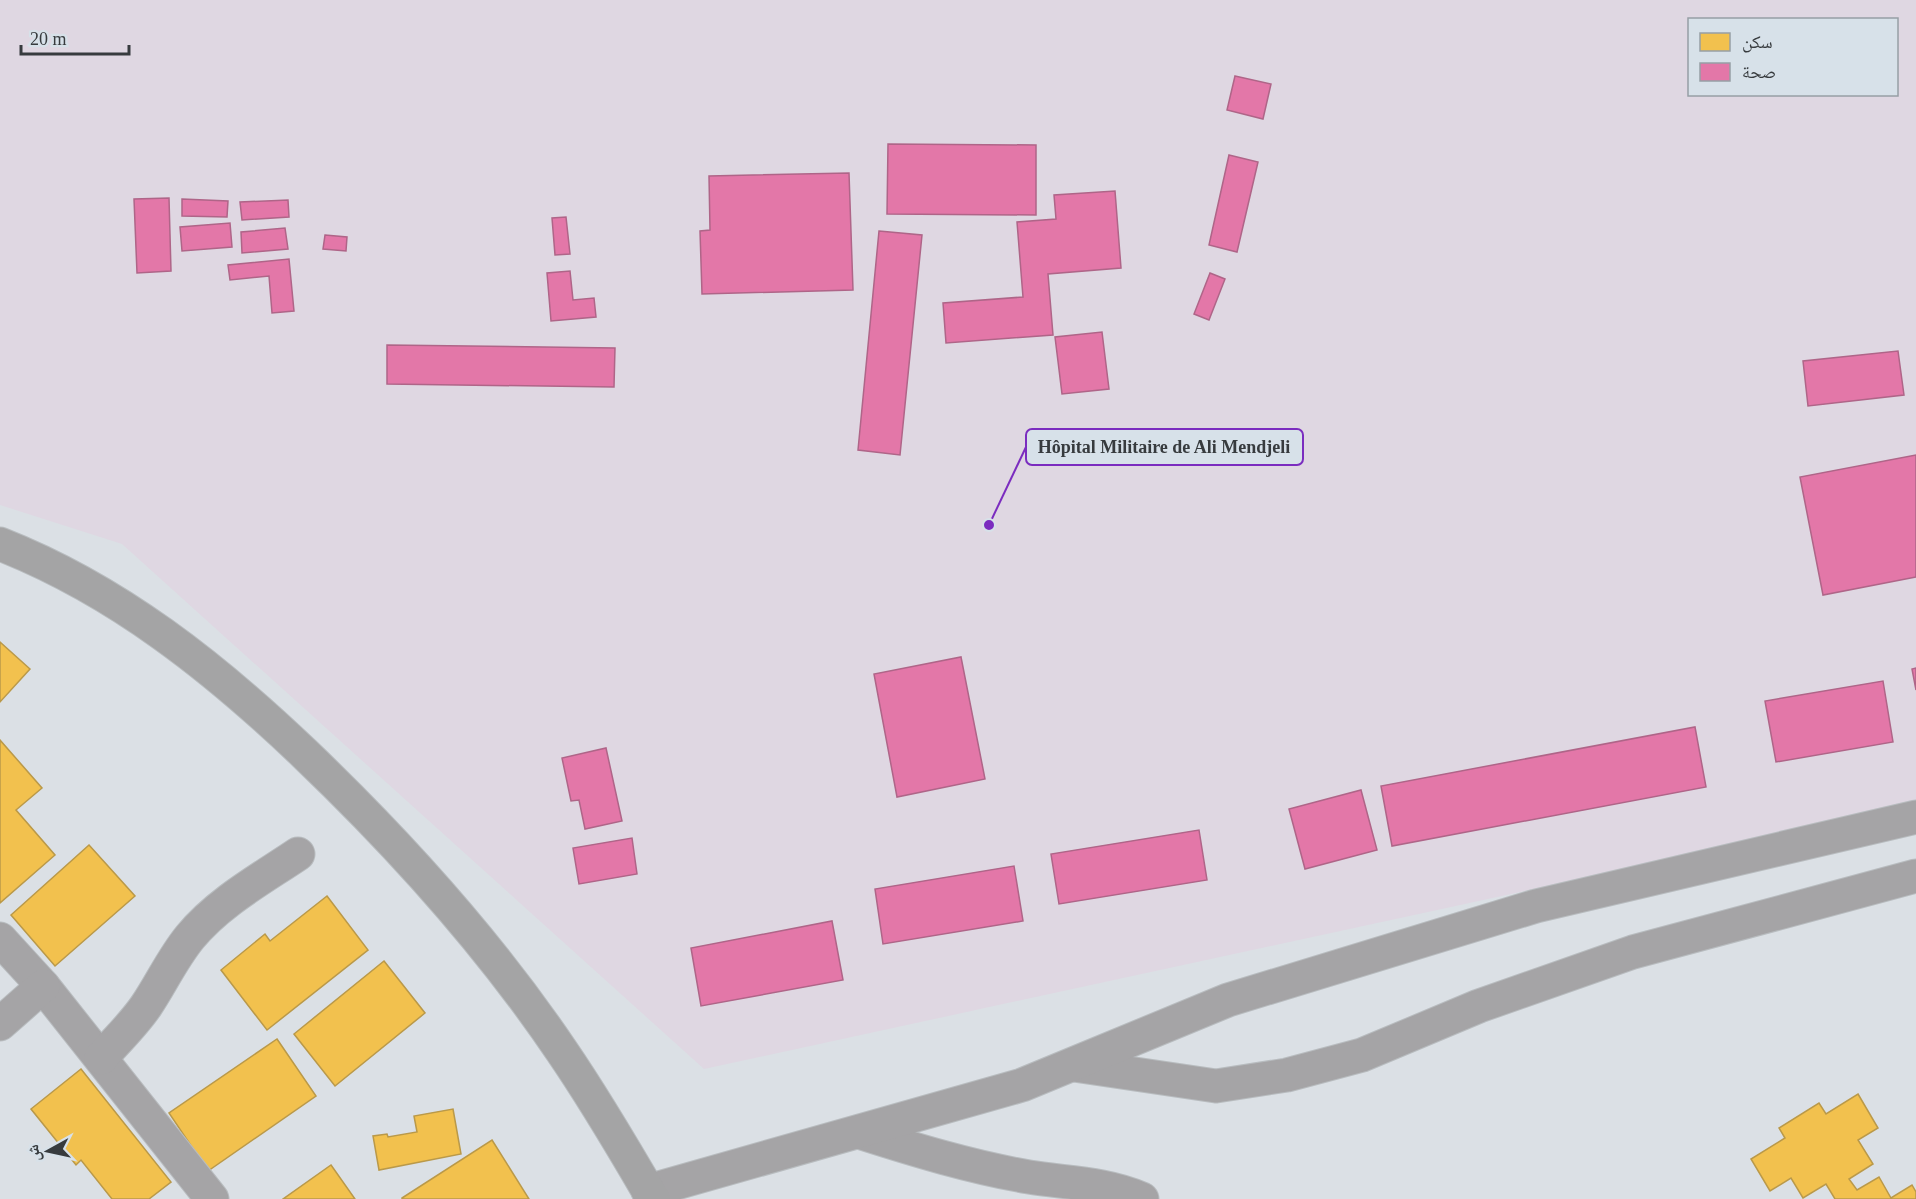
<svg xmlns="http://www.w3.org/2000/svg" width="1916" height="1199" font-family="'Times New Roman','Noto Naskh Arabic',serif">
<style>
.medical{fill:#dfd7e2;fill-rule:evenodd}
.homes{fill:#f2c14e;stroke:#ba9949;stroke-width:1.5}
.health{fill:#e377a8;stroke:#af6588;stroke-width:1.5}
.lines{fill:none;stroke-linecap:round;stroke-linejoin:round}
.street-casing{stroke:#b8bcbf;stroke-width:35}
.secondary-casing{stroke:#b8bcbf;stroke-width:35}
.street{stroke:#a5a4a6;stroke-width:33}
.secondary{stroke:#a4a4a5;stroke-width:33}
.leader{fill:none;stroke:#7b2cbf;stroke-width:2}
.callout-dot{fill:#7b2cbf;stroke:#d7e1e9;stroke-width:2}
.callout{fill:#d7e1e9;stroke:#7b2cbf;stroke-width:2}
.callout-label{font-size:18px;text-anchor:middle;font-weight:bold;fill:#373b3e}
</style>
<rect width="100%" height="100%" fill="#dbe0e5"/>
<path class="medical" d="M0 0H1916V806L704 1069 122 544 0 505ZM1690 20H1896V94H1690Z"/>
<g class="homes">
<path d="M0 642 30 669 0 702Z"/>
<path d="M0 740 42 788 16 810 55 855 0 903Z"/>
<path d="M89 845 135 896 55 966 11 915Z"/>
<path d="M327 896 368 950 267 1030 221 970 265 934 270 941Z"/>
<path d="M384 961 425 1013 335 1086 294 1034Z"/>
<path d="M277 1039 316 1096 208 1171 169 1113Z"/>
<path d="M81 1069 171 1182 149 1199H112L81 1160 76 1165 31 1109Z"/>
<path d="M1858 1094 1878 1128 1858 1140 1873 1164 1849 1179 1857 1190 1879 1177 1891 1198 1912 1185 1916 1192V1199H1835L1826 1184 1803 1198 1791 1178 1770 1191 1751 1159 1785 1138 1779 1128 1819 1103 1826 1114Z"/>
<path d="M453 1109 461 1154 379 1170 373 1136 387 1134 388 1137 417 1132 414 1116Z"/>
<path d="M492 1140 529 1199H402V1198Z"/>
<path d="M331 1165 355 1199H283Z"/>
</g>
<g class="health">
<path d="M1235 76 1271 84 1263 119 1227 110Z"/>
<path d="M888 144 1036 145V215L887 214Z"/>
<path d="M1229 155 1258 162 1237 252 1209 245Z"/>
<path d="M849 173 853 290 702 294 700 231 710 230 709 176Z"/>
<path d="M1115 191 1121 268 1048 274 1053 335 946 343 943 303 1023 297 1017 222 1056 219 1054 195Z"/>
<path d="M169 198 171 271 137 273 134 199Z"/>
<path d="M182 199 228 201 227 217 182 216Z"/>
<path d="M288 200 289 217 242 220 240 202Z"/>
<path d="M566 217 570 254 555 255 552 218Z"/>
<path d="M230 223 232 247 182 251 180 227Z"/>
<path d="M285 228 288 249 242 253 241 232Z"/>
<path d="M879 231 922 235 900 455 858 450Z"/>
<path d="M325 235 347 237 346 251 323 249Z"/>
<path d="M289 259 294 311 272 313 269 276 230 280 228 265Z"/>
<path d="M570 271 573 300 594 298 596 317 551 321 547 273Z"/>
<path d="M1210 273 1225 279 1209 320 1194 314Z"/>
<path d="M1102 332 1109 389 1062 394 1055 337Z"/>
<path d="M387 345 615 348 614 387 387 384Z"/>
<path d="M1898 351 1904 395 1808 406 1803 361Z"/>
<path d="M1916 455V577L1823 595 1800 477Z"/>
<path d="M961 657 985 779 897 797 874 674Z"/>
<path d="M1916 668V690L1912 669Z"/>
<path d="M1883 681 1893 742 1776 762 1765 701Z"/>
<path d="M1695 727 1706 787 1392 846 1381 786Z"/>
<path d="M606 748 622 821 585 829 579 800 571 801 562 758Z"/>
<path d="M1361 790 1377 850 1305 869 1289 809Z"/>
<path d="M1199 830 1207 880 1059 904 1051 854Z"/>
<path d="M632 838 637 874 579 884 573 848Z"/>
<path d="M1014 866 1023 921 883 944 875 889Z"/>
<path d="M832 921 843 980 701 1006 691 948Z"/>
</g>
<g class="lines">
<defs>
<g id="street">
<path d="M0 939 43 986 212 1199"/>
<path d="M0 1024 43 986"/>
<path d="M101 1058C116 1041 133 1025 146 1006 161 984 172 959 190 937 219 902 261 879 298 854"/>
<path d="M1074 1065 1216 1086 1287 1075 1362 1055 1479 1006 1633 952 1916 876"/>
<path d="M859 1132C915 1150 971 1167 1029 1177 1066 1183 1106 1183 1142 1199"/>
<path d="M648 1191 1022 1085 1228 1000 1536 906 1916 817"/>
</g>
<path id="secondary" d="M0 544C117 590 215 668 305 754 397 842 490 945 561 1050 594 1098 624 1149 653 1199"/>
</defs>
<use href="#street" class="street-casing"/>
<use href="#secondary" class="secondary-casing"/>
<use href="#street" class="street"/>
<use href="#secondary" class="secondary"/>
</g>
<path class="leader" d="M989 525L1026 447"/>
<circle class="callout-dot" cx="989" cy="525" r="6"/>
<rect class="callout" x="1026" y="429" width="277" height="36" rx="6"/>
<g class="callout-label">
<text x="1164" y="453">Hôpital Militaire de Ali Mendjeli</text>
</g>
<rect x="1688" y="18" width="210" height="78" fill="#d7e1e9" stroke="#979fa5" stroke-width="1.5"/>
<rect x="1700" y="33" width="30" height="18" fill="#f2c14e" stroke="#979fa5" stroke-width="1.5"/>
<text x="1742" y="48" font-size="18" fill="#373b3e">سكن</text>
<rect x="1700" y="63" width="30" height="18" fill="#e377a8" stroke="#979fa5" stroke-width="1.5"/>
<text x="1742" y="78" font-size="18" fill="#373b3e">صحة</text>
<g transform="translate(48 1151) rotate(262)" stroke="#d7e1e9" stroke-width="4.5" paint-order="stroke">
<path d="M0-4.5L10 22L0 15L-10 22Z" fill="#373b3e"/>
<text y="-9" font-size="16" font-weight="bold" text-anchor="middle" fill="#373b3e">ش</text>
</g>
<path d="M21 45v9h108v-9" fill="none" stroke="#373b3e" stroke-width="3"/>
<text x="30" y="45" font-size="18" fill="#373b3e" stroke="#d7e1e9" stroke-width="4.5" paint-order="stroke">20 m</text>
</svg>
